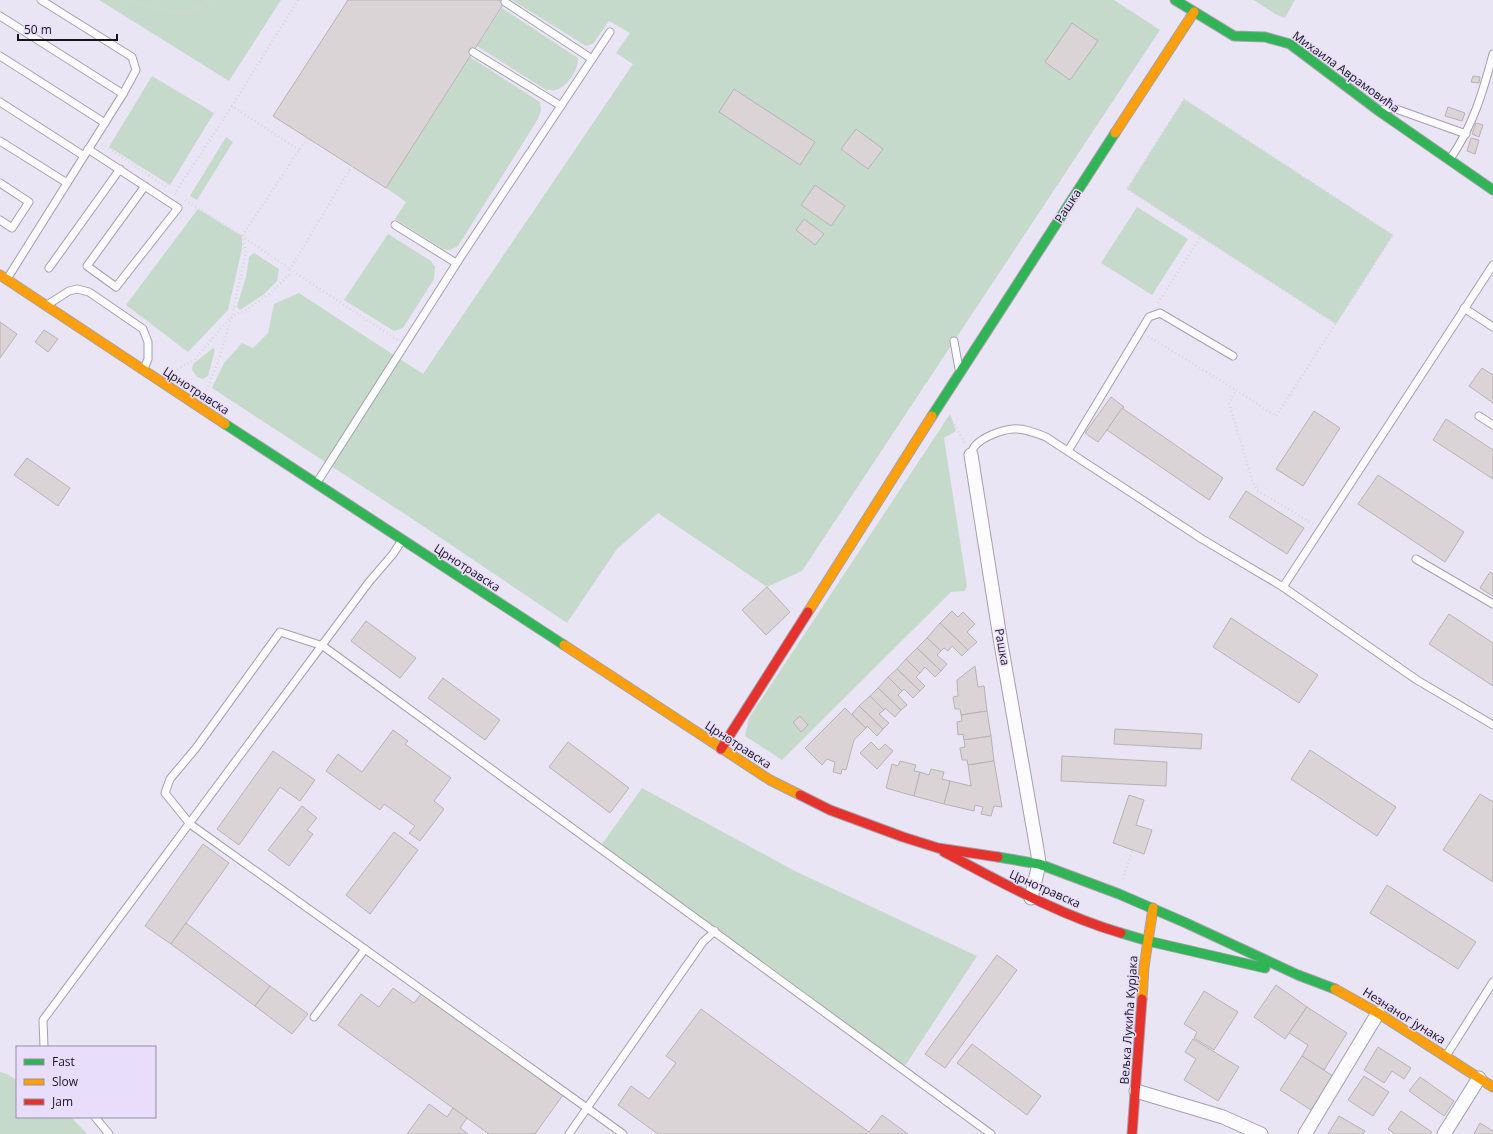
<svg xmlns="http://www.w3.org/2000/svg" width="1493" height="1134" font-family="'Open Sans',sans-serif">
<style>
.green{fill:#c6dacb}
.building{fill:#dad4d7;stroke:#b8b2b5}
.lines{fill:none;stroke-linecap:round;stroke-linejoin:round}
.lane-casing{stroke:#a5a0ad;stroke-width:9}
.street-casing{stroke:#a5a0ad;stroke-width:15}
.fast-casing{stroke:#a5a0ad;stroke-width:11}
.slow-casing{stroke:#a5a0ad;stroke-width:11}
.jam-casing{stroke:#a5a0ad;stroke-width:11}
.path{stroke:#d7d6db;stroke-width:2.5;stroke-dasharray:1 3;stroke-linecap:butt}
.lane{stroke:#fcfbfe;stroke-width:7}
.street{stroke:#fcfbfe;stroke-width:13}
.fast{stroke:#30b455;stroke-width:9}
.slow{stroke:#ff9f0a;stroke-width:9}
.jam{stroke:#e5322d;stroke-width:9}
.labels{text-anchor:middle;stroke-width:3;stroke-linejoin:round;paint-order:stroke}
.street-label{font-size:12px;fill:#18141e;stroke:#e8defc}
</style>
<rect width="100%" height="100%" fill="#eae5f5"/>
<g class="green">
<path d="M99 0H281L229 81Z"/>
<path d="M512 0H1114L1160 30 802 571 767 587 658 513 617 549 567 623 420 524 212 388 224 363 242 343 253 348 268 333 274 304 299 293 423 374 633 64 616 53 630 33 609 21 593 44 586 46Z"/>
<path d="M1254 0H1295L1285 18 1275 14Z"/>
<path d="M502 8 578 58C579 69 567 87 556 90 553 91 550 90 546 90L477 46Z"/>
<path d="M470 57 540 102 541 110 538 119 458 246 450 250 443 249 395 219 406 202 386 188Z"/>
<path d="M152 76 214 113 170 185 109 147Z"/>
<path d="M1184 99 1393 235 1336 324 1127 189Z"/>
<path d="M226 137 233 142 197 200 190 196Z"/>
<path d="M1137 207 1188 239 1152 295 1101 263Z"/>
<path d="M198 209 242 236V249L228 310 188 352 126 305Z"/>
<path d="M388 234 431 261 435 267 434 279 403 328 394 331 344 300Z"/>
<path d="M254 253 279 269 277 281 263 295 240 310 237 306 246 277 249 257Z"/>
<path d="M213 348 215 350 208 376 203 379 197 377 192 370 193 364Z"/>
<path d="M950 414 956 431 944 438 967 586 965 591 951 592 782 760 745 736 749 718Z"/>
<path d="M642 788 795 871 977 956 903 1069 600 847Z"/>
<path d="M0 1072 7 1074 17 1080V1117H71L87 1134H0Z"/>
</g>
<g class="building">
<path d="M348 0H506L386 188 273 116Z"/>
<path d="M1072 23 1098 41 1070 80 1045 62Z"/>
<path d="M1473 76 1480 77 1479 83 1471 82Z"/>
<path d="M734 89 815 142 800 165 719 112Z"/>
<path d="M1448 107 1465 113 1462 121 1445 116Z"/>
<path d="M1476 123 1483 125 1479 137 1472 134Z"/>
<path d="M856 129 883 149 868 169 841 149Z"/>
<path d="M1471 138 1479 140 1475 154 1467 151Z"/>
<path d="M815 185 845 206 831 226 801 205Z"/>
<path d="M804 219 824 234 815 245 796 230Z"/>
<path d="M0 322 17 334 0 358Z"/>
<path d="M44 330 58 339 48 352 35 342Z"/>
<path d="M1482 368 1493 375V403L1469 386Z"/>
<path d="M1111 397 1124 407 1098 442 1085 433Z"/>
<path d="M1122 408 1223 478 1209 500 1107 430Z"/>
<path d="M1314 411 1340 428 1303 486 1276 469Z"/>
<path d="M1446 419 1493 450V479L1433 440Z"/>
<path d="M27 458 70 488 58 506 14 475Z"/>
<path d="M1378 475 1464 532 1445 562 1358 504Z"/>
<path d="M1246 491 1304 528 1287 554 1229 517Z"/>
<path d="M1490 572 1493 574V596L1480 588Z"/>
<path d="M767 587 790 612 766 635 742 610Z"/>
<path d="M952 611 958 617 963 612 975 624 967 632 977 642 968 650 940 623Z"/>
<path d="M1449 614 1493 643V686L1429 644Z"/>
<path d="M1231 618 1318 675 1299 703 1213 647Z"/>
<path d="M366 621 416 658 400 678 351 641Z"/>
<path d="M940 623 968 650 962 656 952 646 948 651 944 648 941 651 927 638Z"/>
<path d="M927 638 941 651 937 655 947 664 941 671 917 648Z"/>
<path d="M917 648 941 671 935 677 925 667 920 673 906 659Z"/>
<path d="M906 659 920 673 916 677 925 686 920 691 897 669Z"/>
<path d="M975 666 978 687 984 686 987 711 961 715 960 709H955L953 697 958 696 957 680Z"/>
<path d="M897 669 920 691 913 698 904 689 902 691 888 677Z"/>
<path d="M888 677 902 691 898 695 907 705 901 710 878 688Z"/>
<path d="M443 678 500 720 485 740 428 698Z"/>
<path d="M878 688 901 710 895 717 885 708 884 710 870 696Z"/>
<path d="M870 696 884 710 879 714 889 723 883 729 859 706Z"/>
<path d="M859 706 883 729 877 736 867 726 866 728 852 714Z"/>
<path d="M845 708 866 728 854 740 846 770 842 769 841 774 833 772 835 762 827 759 822 765 805 748Z"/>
<path d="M987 711 991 736 964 740 963 734 958 735 957 722 962 721 961 715Z"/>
<path d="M800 716 808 725 801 732 793 722Z"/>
<path d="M1115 729 1202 734 1201 749 1114 744Z"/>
<path d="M393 730 408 741 405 744 451 778 434 801 444 809 420 841 409 833 415 826 384 804 380 810 326 771 338 754 362 772Z"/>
<path d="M991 736 994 761 968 765 967 760H962L960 748 965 747 964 740Z"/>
<path d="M568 742 629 788 610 813 549 767Z"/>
<path d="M871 742 879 750 885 744 893 751 877 769 860 753Z"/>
<path d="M1310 750 1396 807 1377 836 1291 779Z"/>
<path d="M273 751 315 780 300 801 280 787 239 845 217 829Z"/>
<path d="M1062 756 1167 762 1166 786 1061 781Z"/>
<path d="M900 761 916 765 914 771 920 772 914 796 886 788 892 764 898 766Z"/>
<path d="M994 761 1002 807 994 806 991 816 981 814 983 807 975 805 974 811 944 804 950 781 971 786 968 765Z"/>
<path d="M931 769 944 772 942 779 950 781 944 804 914 796 920 772 929 775Z"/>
<path d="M1480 794 1493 802V882L1443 850Z"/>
<path d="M1129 795 1144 800 1136 825 1152 830 1144 854 1113 843Z"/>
<path d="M302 806 317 818 307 830 313 834 289 866 268 850Z"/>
<path d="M394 832 418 850 370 914 346 895Z"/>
<path d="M203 844 229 863 171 944 145 926Z"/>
<path d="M1387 885 1476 942 1458 969 1370 913Z"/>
<path d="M186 923 270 986 255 1006 171 944Z"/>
<path d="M997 955 1017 970 945 1068 925 1054Z"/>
<path d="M1276 985 1307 1007 1285 1039 1254 1017Z"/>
<path d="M270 986 308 1014 292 1034 255 1006Z"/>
<path d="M393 988 414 1003 422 993 563 1095 535 1134H489L338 1025 361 994 379 1007Z"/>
<path d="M1204 991 1238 1012 1214 1050 1194 1038 1197 1032 1184 1024Z"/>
<path d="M1307 1007 1347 1033 1324 1070 1302 1056 1308 1045 1289 1033Z"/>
<path d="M701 1009 869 1132 882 1115 908 1134H658L618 1105 631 1086 649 1099 676 1063 666 1056Z"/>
<path d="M1193 1039 1239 1067 1218 1101 1184 1080 1196 1059 1185 1052Z"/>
<path d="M972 1044 1041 1096 1027 1115 957 1063Z"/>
<path d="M1378 1047 1411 1068 1404 1079 1392 1071 1384 1083 1364 1070Z"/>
<path d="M1302 1056 1333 1076 1311 1110 1280 1090Z"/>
<path d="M1364 1076 1389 1092 1373 1116 1348 1100Z"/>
<path d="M1420 1077 1454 1101 1444 1116 1409 1091Z"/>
<path d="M429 1104 447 1117 453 1108 467 1118 460 1128 468 1134H407Z"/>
<path d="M1401 1111 1432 1132 1430 1134H1395L1388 1129Z"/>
<path d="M1339 1116 1365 1131 1363 1134H1328Z"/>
<path d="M1480 1123 1493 1131V1134H1474Z"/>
</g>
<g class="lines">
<defs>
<g id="lane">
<path d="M505 2 592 59"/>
<path d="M0 16 123 94"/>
<path d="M473 52 561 106"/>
<path d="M0 56 105 123"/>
<path d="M0 102 84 156"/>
<path d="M1384 109 1388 108 1396 109 1466 134"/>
<path d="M0 141 67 183"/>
<path d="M88 149 178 208 116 287 87 266 145 186"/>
<path d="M1450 159C1473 126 1483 92 1493 54"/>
<path d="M0 183 29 202 12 228 0 220"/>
<path d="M395 225 456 263"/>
<path d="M49 268 120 169"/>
<path d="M7 279 123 94 136 70 132 57 41 0"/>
<path d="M47 305 69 291 77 289 89 292 143 329 148 342V359L144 369"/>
<path d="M1464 308 1493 327"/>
<path d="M954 341 959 369"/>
<path d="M1479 416 1493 425"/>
<path d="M1068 451 1149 317 1160 313 1233 356"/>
<path d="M971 455C972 453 973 449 974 447 982 437 1001 430 1013 429 1024 428 1036 433 1046 437L1202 539 1283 587 1417 680 1493 725"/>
<path d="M316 484 460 258 610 32"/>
<path d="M1416 559 1493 604"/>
<path d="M1283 587 1493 265"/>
<path d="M715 931 703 942 587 1108 190 824 165 793 170 779 196 748 280 632 323 646 991 1134"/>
<path d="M314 1017 365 949"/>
<path d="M44 1047 43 1020 369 582 393 554 402 540"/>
<path d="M1446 1056 1493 982"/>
<path d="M95 1117 109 1134"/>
<path d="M569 1134 587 1108 623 1134"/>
</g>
<g id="street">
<path d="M971 455 1001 644 1038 855 1039 864 1031 898"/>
<path d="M1136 1091 1223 1117 1261 1134"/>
<path d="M1305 1134 1378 1013"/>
<path d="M1444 1134 1479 1078"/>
</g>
<g id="fast">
<path d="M1175 0 1234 36 1265 37 1290 44 1379 111 1493 190"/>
<path d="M932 416 1115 133"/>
<path d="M225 424 564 645"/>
<path d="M998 857 1039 864 1119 894 1186 923 1298 975 1335 989"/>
<path d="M1121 933 1148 941 1265 968"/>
</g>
<g id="slow">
<path d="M1115 133 1194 12"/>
<path d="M0 275 225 424"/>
<path d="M808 612 932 416"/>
<path d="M564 645 770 780 800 795"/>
<path d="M1335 989 1378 1013 1493 1087"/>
<path d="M1142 999 1144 967 1153 908"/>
</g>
<g id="jam">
<path d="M721 749 808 612"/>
<path d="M800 795 830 810 903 837 938 848 998 857"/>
<path d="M944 852C1001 882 1059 915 1121 933"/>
<path d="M1132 1134 1142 999"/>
</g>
</defs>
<use href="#lane" class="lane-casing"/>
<use href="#street" class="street-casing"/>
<use href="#fast" class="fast-casing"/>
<use href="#slow" class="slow-casing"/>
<use href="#jam" class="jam-casing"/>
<g class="path">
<path d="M126 0C138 3 170 14 180 13 192 11 202 5 212 0"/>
<path d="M298 0 232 106 299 150"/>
<path d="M102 144 168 188"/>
<path d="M352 166 290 269 397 340"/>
<path d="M176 194 175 193 232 106"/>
<path d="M185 200 242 236 307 138"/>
<path d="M1158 303 1201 236"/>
<path d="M1148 336 1236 390"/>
<path d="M174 372 195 359 232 316 246 310 269 294 289 275 290 269 242 236 246 252 232 316 219 359 205 394"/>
<path d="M951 417 965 444"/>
<path d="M1313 524 1258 491 1253 483 1229 403 1236 390 1276 416 1393 235 1184 99 1127 189 1336 324"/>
<path d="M1123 879 1132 850"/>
</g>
<use href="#lane" class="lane"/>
<use href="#street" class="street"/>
<use href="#fast" class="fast"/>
<use href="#slow" class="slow"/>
<use href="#jam" class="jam"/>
</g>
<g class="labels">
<g class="street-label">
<text transform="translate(1346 72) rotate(36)" y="4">Михаила Аврамовића</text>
<text transform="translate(1068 206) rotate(-57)" y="4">Рашка</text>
<text transform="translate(196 391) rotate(33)" y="4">Црнотравска</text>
<text transform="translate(467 568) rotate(33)" y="4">Црнотравска</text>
<text transform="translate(1002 647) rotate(80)" y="4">Рашка</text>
<text transform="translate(738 745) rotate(33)" y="4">Црнотравска</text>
<text transform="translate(1045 889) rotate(24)" y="4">Црнотравска</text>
<text transform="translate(1404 1016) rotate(32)" y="4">Незнаног јунака</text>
<text transform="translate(1129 1020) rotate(-86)" y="4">Вељка Лукића Курјака</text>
</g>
</g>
<rect x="16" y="1046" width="140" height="72" fill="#e8defc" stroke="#958da3"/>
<rect x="24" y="1059" width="20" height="6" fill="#30b455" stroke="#958da3"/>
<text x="52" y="1066" font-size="12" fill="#18141e">Fast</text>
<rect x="24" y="1079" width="20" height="6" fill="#ff9f0a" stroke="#958da3"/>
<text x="52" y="1086" font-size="12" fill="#18141e">Slow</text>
<rect x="24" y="1099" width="20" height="6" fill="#e5322d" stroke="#958da3"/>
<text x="52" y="1106" font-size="12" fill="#18141e">Jam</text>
<path d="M18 34v6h99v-6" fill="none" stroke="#18141e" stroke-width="2"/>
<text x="24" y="34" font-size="12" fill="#18141e" stroke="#e8defc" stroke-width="3" paint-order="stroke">50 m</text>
</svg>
